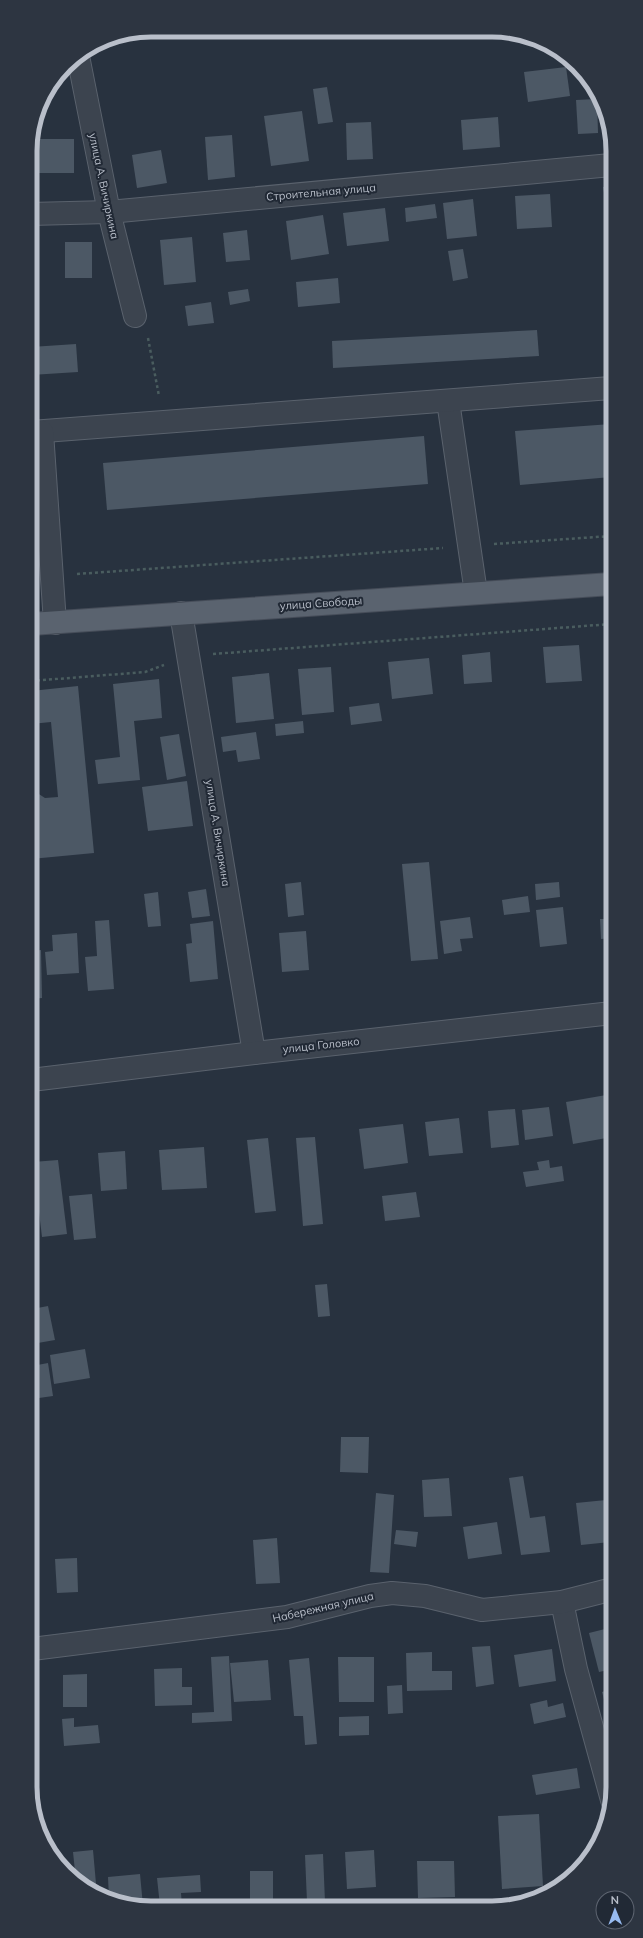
<svg xmlns="http://www.w3.org/2000/svg" width="643" height="1938" font-family="Mulish,sans-serif">
<style>
.building{fill:#4c5865}
.lines{fill:none;stroke-linecap:round;stroke-linejoin:round}
.minor-casing{stroke:#5a626d;stroke-width:24}
.major-casing{stroke:#464d59;stroke-width:24}
.path{stroke:#4a5d5f;stroke-width:2.5;stroke-dasharray:3 3;stroke-linecap:butt}
.minor{stroke:#3c444f;stroke-width:22}
.major{stroke:#5a636f;stroke-width:22}
.labels{text-anchor:middle;stroke-width:4;stroke-linejoin:round;paint-order:stroke}
.street-label{font-size:11px;fill:#b9bfca;stroke:#212935}
.rim{fill:none;stroke:#b9bfca;stroke-width:5}
</style>
<rect width="100%" height="100%" fill="#28323f"/>
<g class="building">
<path d="M566 67 570 96 528 102 524 72Z"/>
<path d="M327 87 333 122 318 124 313 89Z"/>
<path d="M597 99 598 133 578 134 576 100Z"/>
<path d="M302 111 309 161 271 166 264 116Z"/>
<path d="M498 117 500 147 463 150 461 120Z"/>
<path d="M371 122 373 159 347 160 346 123Z"/>
<path d="M232 135 235 177 208 180 205 137Z"/>
<path d="M35 139H74V173H36Z"/>
<path d="M161 150 167 183 137 188 132 155Z"/>
<path d="M611 186V228H610L603 187Z"/>
<path d="M550 194 552 227 517 229 515 196Z"/>
<path d="M473 199 477 236 447 239 443 203Z"/>
<path d="M435 204 437 218 406 222 405 208Z"/>
<path d="M385 208 389 241 347 246 343 213Z"/>
<path d="M323 215 329 254 291 260 286 221Z"/>
<path d="M247 230 250 260 226 262 223 233Z"/>
<path d="M192 237 196 282 164 285 160 240Z"/>
<rect x="65" y="242" width="27" height="36"/>
<path d="M463 249 468 278 453 281 448 251Z"/>
<path d="M338 278 340 303 298 307 296 282Z"/>
<path d="M248 289 250 301 230 305 228 292Z"/>
<path d="M211 302 214 323 188 326 185 306Z"/>
<path d="M537 330 539 356 333 368 332 341Z"/>
<path d="M76 344 78 372 31 375V347Z"/>
<path d="M611 424V477L520 485 515 431Z"/>
<path d="M424 436 428 484 107 510 103 463Z"/>
<path d="M579 645 582 681 546 683 543 647Z"/>
<path d="M608 647H611V666L610 667Z"/>
<path d="M490 652 492 682 464 684 462 655Z"/>
<path d="M429 658 433 694 392 699 388 662Z"/>
<path d="M331 667 334 712 302 715 298 669Z"/>
<path d="M269 673 274 719 236 723 232 677Z"/>
<path d="M159 679 162 718 134 721 140 780 98 784 95 760 120 757 113 684Z"/>
<path d="M78 686 94 853 31 859V789L45 798 58 797 51 722 31 724V691Z"/>
<path d="M379 703 382 721 351 725 349 707Z"/>
<path d="M303 721 304 733 276 736 275 724Z"/>
<path d="M256 732 260 759 238 762 236 750 223 752 221 737Z"/>
<path d="M179 734 186 776 167 780 160 737Z"/>
<path d="M187 781 193 826 148 831 142 787Z"/>
<path d="M429 862 438 959 411 961 402 864Z"/>
<path d="M301 882 304 915 288 917 285 884Z"/>
<path d="M559 882 560 897 536 900 535 884Z"/>
<path d="M206 889 210 916 192 918 188 892Z"/>
<path d="M158 892 161 926 148 927 144 894Z"/>
<path d="M528 896 530 912 504 915 502 900Z"/>
<path d="M612 904V938L601 939 600 919H606L604 905Z"/>
<path d="M563 907 567 944 540 947 536 910Z"/>
<path d="M470 917 473 938 460 939 462 951 444 954 440 921Z"/>
<path d="M109 920 114 989 88 991 85 957 97 956 95 921Z"/>
<path d="M213 921 218 979 190 982 186 944 192 943 190 924Z"/>
<path d="M306 931 309 970 282 972 279 933Z"/>
<path d="M77 933 79 973 47 975 45 952 53 951 52 935Z"/>
<path d="M41 950 42 998 31 999V951Z"/>
<path d="M612 1094V1137L573 1144 566 1102Z"/>
<path d="M549 1107 553 1136 525 1140 522 1110Z"/>
<path d="M515 1109 519 1145 491 1148 488 1111Z"/>
<path d="M459 1118 463 1153 429 1156 425 1122Z"/>
<path d="M403 1124 408 1163 364 1169 359 1129Z"/>
<path d="M315 1137 323 1224 303 1226 296 1138Z"/>
<path d="M268 1138 276 1211 255 1213 247 1140Z"/>
<path d="M204 1147 207 1188 162 1190 159 1150Z"/>
<path d="M125 1151 127 1189 101 1191 98 1153Z"/>
<path d="M58 1160 67 1234 42 1237 33 1162Z"/>
<path d="M549 1160 550 1168 562 1166 564 1181 526 1187 523 1172 539 1170 537 1162Z"/>
<path d="M612 1166V1186L606 1187 604 1167Z"/>
<path d="M416 1192 420 1217 385 1221 382 1196Z"/>
<path d="M92 1194 96 1238 74 1240 69 1196Z"/>
<path d="M327 1284 330 1316 318 1317 315 1285Z"/>
<path d="M48 1306 55 1340 32 1344V1309Z"/>
<path d="M85 1349 90 1378 54 1384 50 1355Z"/>
<path d="M48 1363 53 1396 32 1399V1366Z"/>
<path d="M341 1437H369L368 1473 340 1472Z"/>
<path d="M523 1476 530 1518 545 1516 550 1552 521 1555 509 1478Z"/>
<path d="M449 1478 452 1516 424 1517 422 1480Z"/>
<path d="M376 1493 394 1495 389 1573 370 1572Z"/>
<path d="M606 1500 610 1542 581 1545 576 1503Z"/>
<path d="M497 1522 502 1554 468 1559 463 1527Z"/>
<path d="M396 1530 418 1532 416 1547 394 1544Z"/>
<path d="M277 1538 280 1583 256 1584 253 1540Z"/>
<path d="M77 1558 78 1592 57 1593 55 1559Z"/>
<path d="M613 1627V1669L599 1672 589 1633Z"/>
<path d="M490 1646 494 1684 476 1687 472 1647Z"/>
<path d="M552 1649 556 1681 519 1687 514 1655Z"/>
<path d="M432 1652V1671H452V1690L407 1691 406 1653Z"/>
<path d="M229 1656 232 1721 192 1723V1713L214 1712 211 1657Z"/>
<path d="M338 1657H374V1702H339Z"/>
<path d="M309 1658 317 1744 305 1745 303 1716H294L289 1660Z"/>
<path d="M268 1660 271 1700 234 1702 230 1663Z"/>
<path d="M182 1668V1687H192V1705L155 1706 154 1669Z"/>
<path d="M87 1674V1707H63V1675Z"/>
<path d="M402 1685 403 1713 388 1714 387 1686Z"/>
<path d="M613 1688V1724L611 1725 602 1692Z"/>
<path d="M547 1700 548 1707 563 1703 566 1717 534 1724 530 1704Z"/>
<path d="M369 1716V1735L339 1736V1717Z"/>
<path d="M74 1718V1727L98 1725 100 1743 64 1746 62 1719Z"/>
<path d="M577 1768 580 1788 536 1795 532 1775Z"/>
<path d="M539 1814 543 1886 502 1889 498 1816Z"/>
<path d="M93 1850 97 1895 91 1892 76 1881 73 1852Z"/>
<path d="M374 1850 376 1887 347 1889 345 1852Z"/>
<path d="M323 1854 325 1902H307L305 1855Z"/>
<path d="M417 1861H454L455 1897 418 1898Z"/>
<rect x="250" y="1871" width="23" height="35"/>
<path d="M140 1874 143 1906H127L109 1899 108 1877Z"/>
<path d="M200 1875 201 1892 181 1893 182 1906H160L157 1878Z"/>
</g>
<g class="lines">
<defs>
<g id="minor">
<path d="M78 56 109 212 135 316"/>
<path d="M30 214 109 212 611 165"/>
<path d="M448 401 476 593"/>
<path d="M31 432 611 388"/>
<path d="M42 432 55 623"/>
<path d="M181 613 254 1053"/>
<path d="M31 1080 254 1053 612 1013"/>
<path d="M562 1602 576 1669 612 1800"/>
<path d="M32 1649 287 1617 370 1596 392 1593 425 1596 482 1610 562 1602 613 1589"/>
</g>
<path id="major" d="M31 624 611 584"/>
</defs>
<use href="#minor" class="minor-casing"/>
<use href="#major" class="major-casing"/>
<g class="path">
<path d="M148 338 159 396"/>
<path d="M494 544 611 536"/>
<path d="M77 574 443 548"/>
<path d="M213 654 611 624"/>
<path d="M31 681 145 672 164 665"/>
</g>
<use href="#minor" class="minor"/>
<use href="#major" class="major"/>
</g>
<g class="labels">
<g class="street-label">
<text transform="translate(104 186) rotate(78)" y="4">улица А. Вичиркина</text>
<text transform="translate(321 192) rotate(-5)" y="4">Строительная улица</text>
<text transform="translate(321 603) rotate(-4)" y="4">улица Свободы</text>
<text transform="translate(218 833) rotate(81)" y="4">улица А. Вичиркина</text>
<text transform="translate(321 1045) rotate(-6)" y="4">улица Головко</text>
<text transform="translate(323 1607) rotate(-13)" y="4">Набережная улица</text>
</g>
</g>
<path d="M0 0H643V1938H0ZM151 37H492A114 114 0 0 1 606 151V1787A114 114 0 0 1 492 1901H151A114 114 0 0 1 37 1787V151A114 114 0 0 1 151 37Z" fill="#2d3541" fill-rule="evenodd"/>
<path class="rim" d="M151 37H492A114 114 0 0 1 606 151V1787A114 114 0 0 1 492 1901H151A114 114 0 0 1 37 1787V151A114 114 0 0 1 151 37Z"/>
<g transform="translate(615 1910) rotate(359)"><circle r="19" fill="#212935" stroke="#5e6571"/>
<path d="M0-3L7 15L0 10L-7 15Z" fill="#97bbf1"/>
<text y="-6" font-size="11" font-weight="bold" text-anchor="middle" fill="#b9bfca">N</text>
</g>
</svg>
